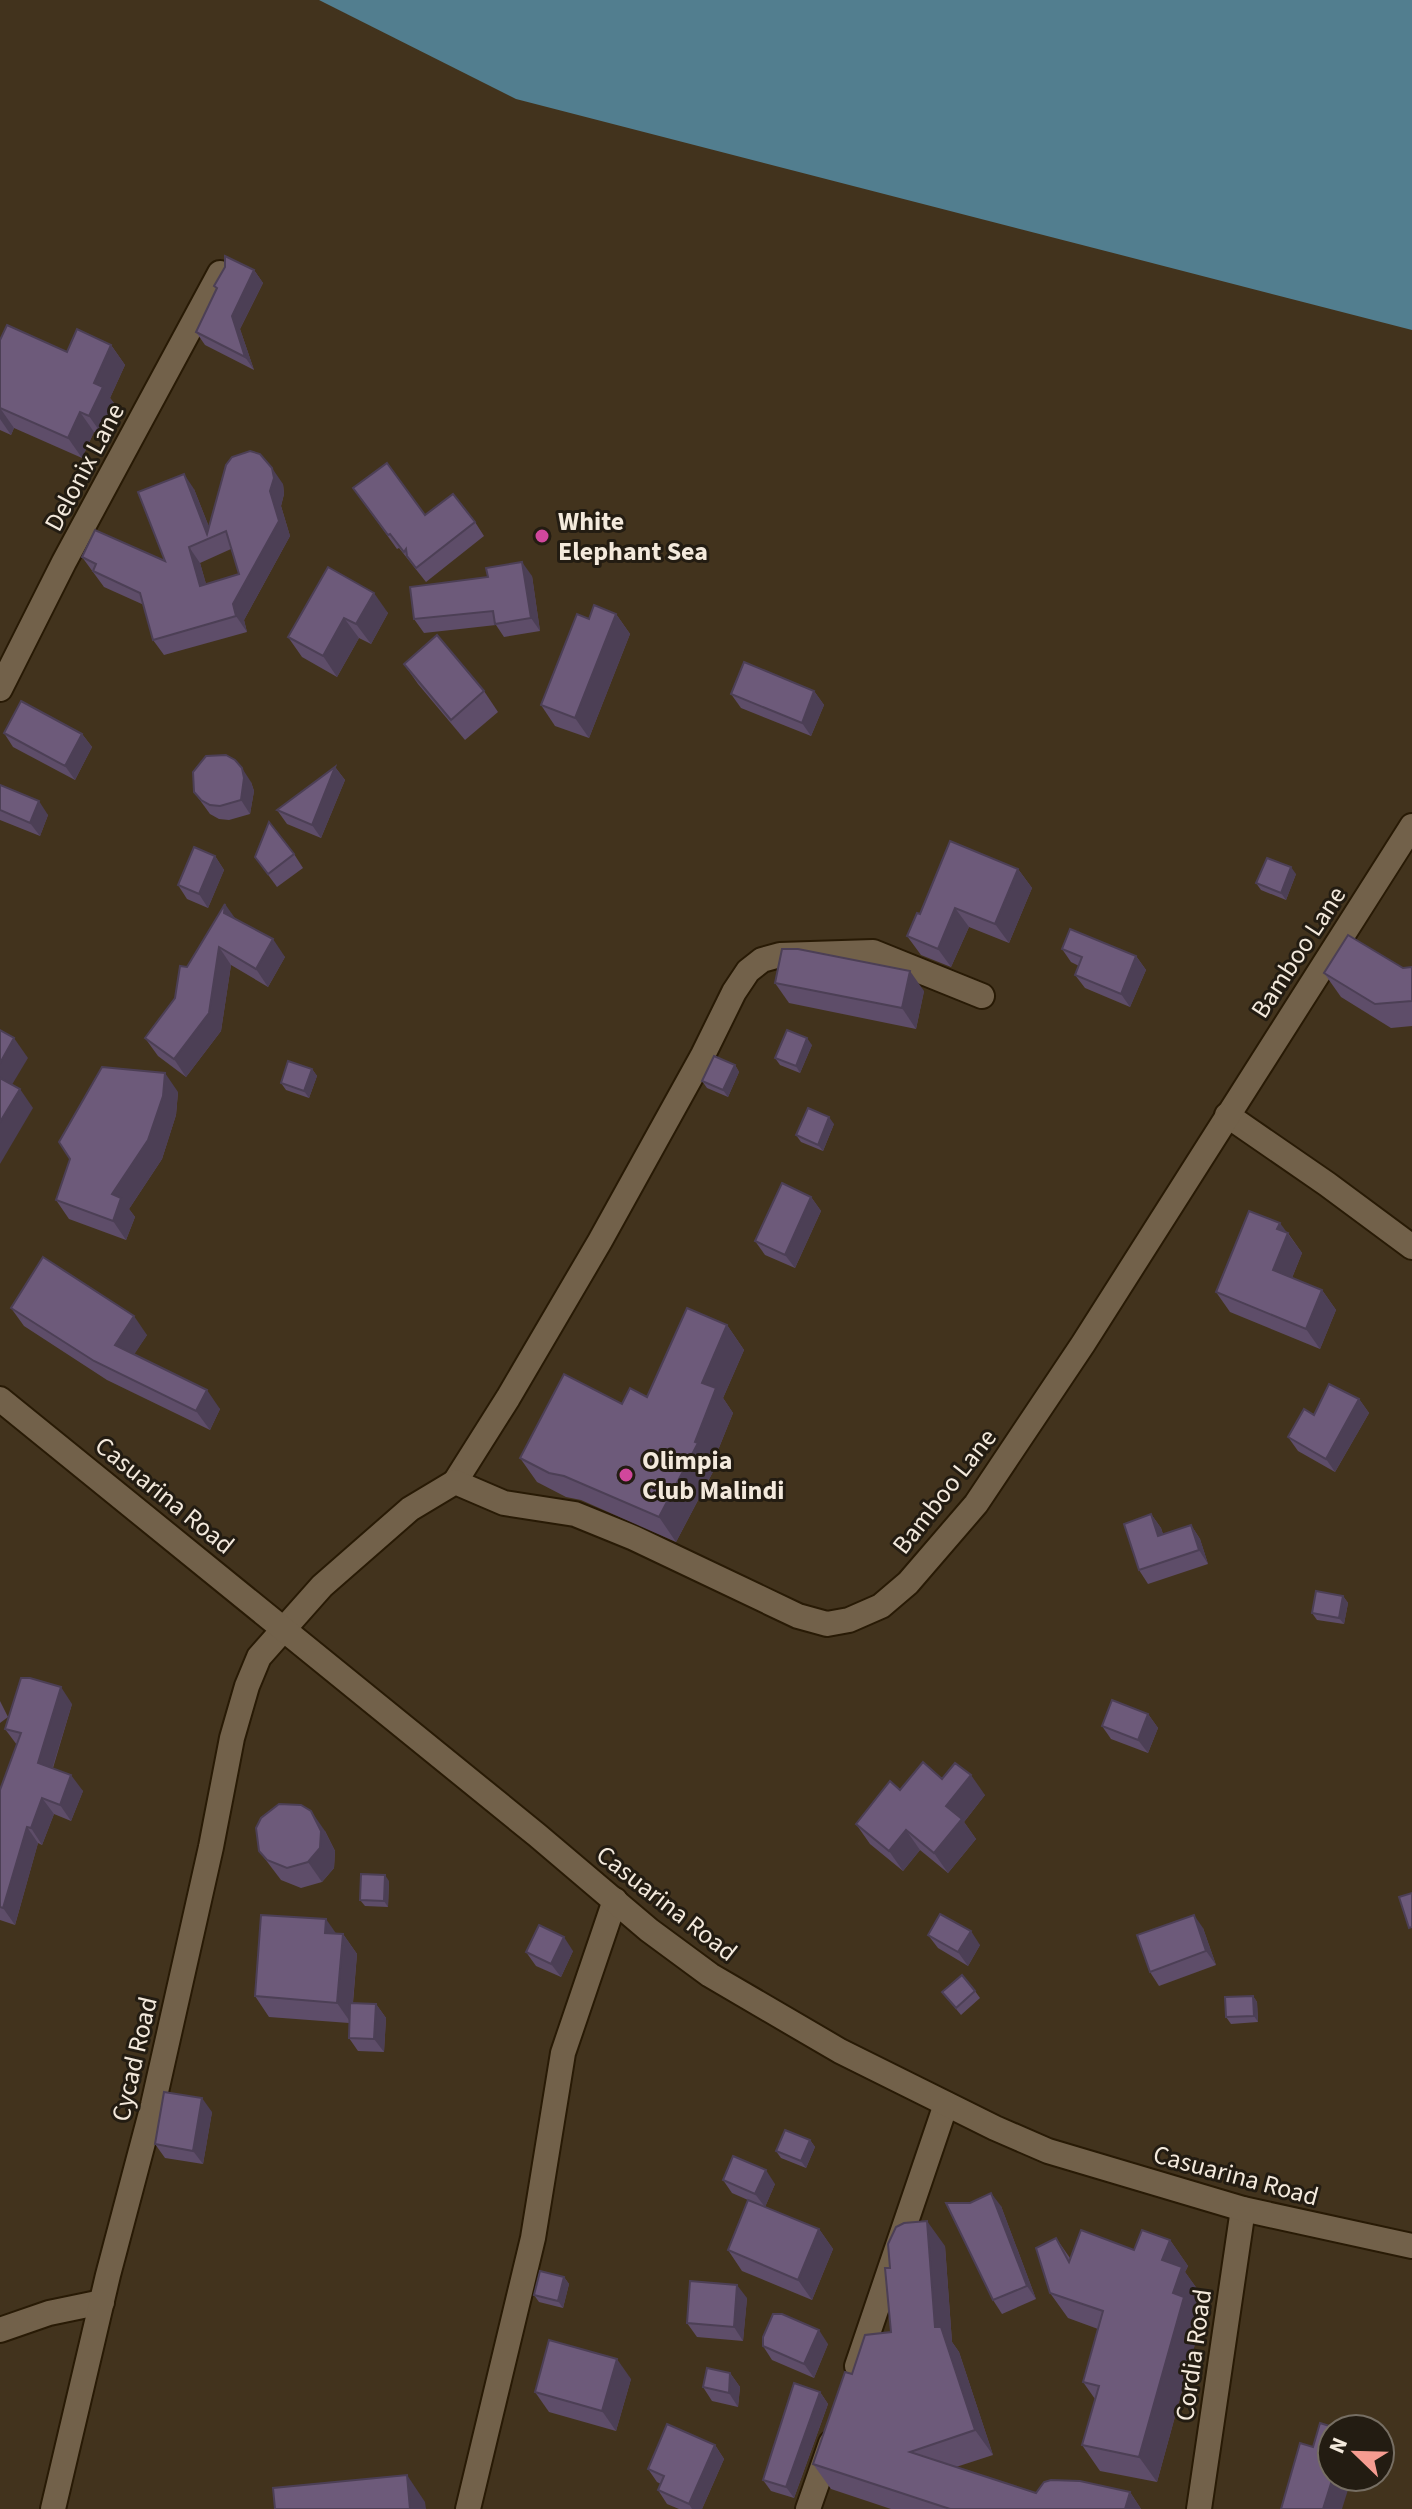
<svg xmlns="http://www.w3.org/2000/svg" width="1412" height="2509" font-family="'Source Sans 3',sans-serif">
<style>
.water{fill:#527e8f}
.lines{fill:none;stroke-linecap:round;stroke-linejoin:round}
.street-casing{stroke:#281a05;stroke-width:28}
.secondary-casing{stroke:#281a05;stroke-width:28}
.street{stroke:#72614a;stroke-width:24}
.secondary{stroke:#72614a;stroke-width:24}
.wall{fill:#5e4d69;fill-rule:evenodd}
.shaded-wall{fill:#4c3f55}
.building{fill:#6d5a7a;stroke:#4c3f55;stroke-width:2;fill-rule:evenodd}
.hotel-dot{fill:#d1479c;stroke:#231c12;stroke-width:3}
.labels{text-anchor:middle;stroke-width:6;stroke-linejoin:round;paint-order:stroke}
.street-label{font-size:26px;fill:#f3e9dc;stroke:#231c12}
.poi-label{font-size:26px;font-weight:bold;fill:#f3e9dc;stroke:#231c12;text-anchor:start}
</style>
<rect width="100%" height="100%" fill="#42331d"/>
<path class="water" d="M319 0H1412V330L516 99Z"/>
<g class="lines">
<defs>
<g id="street">
<path d="M0 689 64 562 220 273"/>
<path d="M1227 1115 1327 1184 1412 1247"/>
<path d="M455 1482 508 1398 600 1241 703 1055 734 992 748 971 762 960 780 955 873 952 982 996"/>
<path d="M0 2330 49 2313 102 2302"/>
<path d="M857 2366 946 2104"/>
<path d="M53 2509 108 2275 153 2105 211 1847 232 1738 247 1686 259 1657 322 1586 410 1509 455 1482 504 1503 575 1514 634 1538 798 1616 827 1624 849 1620 881 1606 908 1583 976 1504 1083 1344 1412 826"/>
<path d="M468 2509 533 2238 563 2053 615 1900"/>
<path d="M808 2509 831 2443"/>
<path d="M1199 2509 1243 2209"/>
</g>
<path id="secondary" d="M0 1399 537 1835 649 1930 710 1975 840 2051 995 2128 1048 2151 1243 2209 1412 2246"/>
</defs>
<use href="#street" class="street-casing"/>
<use href="#secondary" class="secondary-casing"/>
<use href="#street" class="street"/>
<use href="#secondary" class="secondary"/>
</g>
<g class="wall">
<path d="M254 270 263 283 240 329 254 370 205 345 196 332 216 289 214 286Z"/>
<path d="M0 340 67 352 111 345 125 365 110 398 117 407 103 436 94 432 82 458 14 428 11 435 0 430Z"/>
<path d="M283 484 284 494 281 506 290 536 244 620 247 632 164 655 153 640 144 605 104 587 82 557 165 561 194 489 209 527ZM231 549 239 574 206 584 200 563Z"/>
<path d="M353 488 425 515 475 522 484 536 426 582 399 548 397 549Z"/>
<path d="M328 567 388 613 371 644 359 638 337 677 302 657 288 637Z"/>
<path d="M532 576 540 631 504 637 496 625 424 633 414 619Z"/>
<path d="M616 614 630 634 589 738 555 726 541 705 589 619Z"/>
<path d="M404 664 484 691 498 712 465 740 418 684Z"/>
<path d="M814 691 824 705 811 736 741 708 731 694Z"/>
<path d="M4 733 82 734 92 747 75 780 13 747Z"/>
<path d="M335 767 345 780 321 838 287 824 277 810Z"/>
<path d="M251 782 254 791 250 814 229 820 219 819 210 814 194 792Z"/>
<path d="M0 785 48 815 40 836 0 820Z"/>
<path d="M294 854 303 868 277 887 255 857Z"/>
<path d="M215 856 224 870 208 908 187 899 178 885Z"/>
<path d="M1018 869 1032 888 1009 943 969 927 951 967 921 955 907 936Z"/>
<path d="M1296 874 1286 900 1261 890 1256 883Z"/>
<path d="M236 919 285 957 268 987 231 965 221 1031 186 1077 158 1056 145 1038 175 998 187 967Z"/>
<path d="M1062 949 1136 956 1146 970 1130 1007 1085 988 1075 975 1079 966 1071 962Z"/>
<path d="M1412 967V1026L1391 1028 1341 997 1324 973Z"/>
<path d="M775 983 924 991 916 1029 789 1003Z"/>
<path d="M812 1045 800 1073 780 1065 775 1058Z"/>
<path d="M735 1065 739 1072 728 1097 707 1088 702 1081Z"/>
<path d="M312 1069 317 1076 309 1098 286 1090 281 1083Z"/>
<path d="M178 1092 176 1115 162 1159 129 1209 135 1217 126 1240 69 1219 56 1200Z"/>
<path d="M834 1124 823 1151 801 1142 796 1135Z"/>
<path d="M811 1197 821 1211 795 1268 765 1255 755 1241Z"/>
<path d="M1286 1232 1288 1233 1302 1253 1292 1278 1322 1290 1336 1310 1320 1349 1230 1312 1216 1292Z"/>
<path d="M11 1308 147 1335 134 1354 220 1409 210 1430 107 1380 24 1326Z"/>
<path d="M727 1325 744 1350 723 1398 733 1413 712 1465 715 1468 676 1542 581 1500 566 1497 537 1482 520 1458 622 1404 647 1397Z"/>
<path d="M1359 1399 1369 1413 1335 1472 1298 1451 1288 1437Z"/>
<path d="M1151 1514 1161 1528 1163 1534 1191 1525 1200 1539 1208 1564 1148 1584 1139 1570Z"/>
<path d="M1343 1596 1348 1603 1344 1624 1317 1620 1312 1613Z"/>
<path d="M0 1701 8 1717 0 1723Z"/>
<path d="M72 1704 53 1768 83 1791 71 1821 54 1814 42 1845 38 1843 15 1925 0 1920V1790L17 1745 5 1729Z"/>
<path d="M1148 1714 1158 1728 1148 1753 1111 1739 1102 1726Z"/>
<path d="M942 1779 985 1795 964 1822 976 1839 948 1873 920 1850 903 1871 870 1844 856 1824 900 1790Z"/>
<path d="M325 1831 335 1851 334 1868 322 1882 301 1888 281 1880 259 1851Z"/>
<path d="M389 1881 388 1907 365 1906 360 1900Z"/>
<path d="M1203 1928 1216 1965 1159 1986 1150 1972Z"/>
<path d="M343 1934 357 1954 353 2003 376 2004 386 2018 384 2052 358 2051 349 2038V2023L269 2017 255 1996Z"/>
<path d="M928 1935 980 1945 968 1966 938 1948Z"/>
<path d="M573 1951 561 1977 536 1966 526 1952Z"/>
<path d="M975 1991 980 1998 961 2015 942 1992Z"/>
<path d="M1253 1996 1257 2002 1258 2022 1231 2024 1226 2017Z"/>
<path d="M212 2112 203 2164 165 2158 155 2144Z"/>
<path d="M810 2140 815 2147 806 2168 781 2158 776 2151Z"/>
<path d="M723 2180 775 2184 765 2207 819 2229 833 2249 812 2300 742 2271 728 2250 748 2200 732 2193Z"/>
<path d="M1001 2206 1036 2299 1002 2314 993 2300Z"/>
<path d="M1056 2238 1070 2258 1134 2250 1170 2240 1188 2266 1185 2272 1200 2293 1193 2311 1201 2322 1157 2482 1100 2471 1082 2445 1095 2399 1083 2382 1098 2329 1068 2318 1050 2293Z"/>
<path d="M945 2246 952 2342 959 2352 993 2455 956 2467 1036 2493 1130 2492 1141 2509H891L831 2489 813 2464 852 2374 891 2332Z"/>
<path d="M564 2277 569 2284 563 2308 539 2302 534 2295Z"/>
<path d="M747 2298 743 2341 697 2337 687 2323Z"/>
<path d="M828 2344 814 2378 772 2360 763 2346Z"/>
<path d="M730 2373 740 2387 738 2407 712 2401 703 2387Z"/>
<path d="M631 2379 616 2431 549 2412 535 2392Z"/>
<path d="M820 2392 828 2404 794 2498 771 2491 763 2480Z"/>
<path d="M715 2445 724 2459 702 2509H679L667 2504 658 2490 661 2484 657 2482 648 2469Z"/>
</g>
<g class="shaded-wall">
<path d="M254 270 263 283 240 329 254 370 245 357 232 316Z"/>
<path d="M111 345 125 365 110 398 117 407 103 436 89 416 94 383Z"/>
<path d="M0 408 14 428 11 435 0 419Z"/>
<path d="M80 412 94 432 82 458 68 438Z"/>
<path d="M272 468 283 484 284 494 281 506 290 536 244 620 247 632 236 616 233 604 270 491Z"/>
<path d="M184 474 194 489 213 537 207 534Z"/>
<path d="M189 547 200 563 211 601 200 586Z"/>
<path d="M522 562 532 576 540 631 531 618Z"/>
<path d="M374 593 388 613 371 644 356 624Z"/>
<path d="M616 614 630 634 589 738 575 718Z"/>
<path d="M344 618 359 638 337 677 323 656Z"/>
<path d="M814 691 824 705 811 736 802 723Z"/>
<path d="M82 734 92 747 75 780 65 766Z"/>
<path d="M335 767 345 780 321 838 312 825Z"/>
<path d="M242 768 251 782 254 791 250 814 241 800Z"/>
<path d="M39 801 48 815 40 836 30 823Z"/>
<path d="M215 856 224 870 208 908 199 894Z"/>
<path d="M1291 867 1296 874 1286 900 1281 893Z"/>
<path d="M1018 869 1032 888 1009 943 995 924Z"/>
<path d="M225 904 237 921 224 913Z"/>
<path d="M955 908 969 927 951 967 938 949Z"/>
<path d="M273 939 285 957 268 987 256 969Z"/>
<path d="M219 947 231 965 221 1031 186 1077 174 1059Z"/>
<path d="M1136 956 1146 970 1130 1007 1121 994Z"/>
<path d="M910 971 924 991 916 1029 902 1008Z"/>
<path d="M14 1038 28 1058 7 1093 0 1084V1063Z"/>
<path d="M807 1038 812 1045 800 1073 796 1066Z"/>
<path d="M735 1065 739 1072 728 1097 723 1090Z"/>
<path d="M312 1069 317 1076 309 1098 304 1091Z"/>
<path d="M165 1073 178 1092 176 1115 162 1159 129 1209 135 1217 126 1240 113 1221 112 1194Z"/>
<path d="M20 1089 33 1108 0 1164V1122Z"/>
<path d="M829 1117 834 1124 823 1151 818 1145Z"/>
<path d="M811 1197 821 1211 795 1268 785 1255Z"/>
<path d="M1280 1223 1302 1253 1287 1290 1273 1270 1277 1229Z"/>
<path d="M1322 1290 1336 1310 1320 1349 1306 1329Z"/>
<path d="M134 1316 147 1335 128 1364 115 1345Z"/>
<path d="M727 1325 744 1350 723 1398 733 1413 712 1465 715 1468 676 1542 659 1517 702 1383Z"/>
<path d="M207 1390 220 1409 210 1430 196 1411Z"/>
<path d="M1359 1399 1369 1413 1335 1472 1326 1459Z"/>
<path d="M1151 1514 1161 1528 1168 1550 1158 1536Z"/>
<path d="M1191 1525 1200 1539 1208 1564 1199 1550Z"/>
<path d="M1343 1596 1348 1603 1344 1624 1339 1618Z"/>
<path d="M61 1687 72 1704 49 1779 38 1763Z"/>
<path d="M1148 1714 1158 1728 1148 1753 1138 1740Z"/>
<path d="M71 1775 83 1791 71 1821 60 1805Z"/>
<path d="M971 1775 985 1795 964 1822 976 1839 948 1873 934 1853 946 1806Z"/>
<path d="M42 1798 54 1814 42 1845 31 1828Z"/>
<path d="M311 1811 325 1831 335 1851 334 1868 322 1882 308 1862Z"/>
<path d="M27 1827 38 1843 15 1925 3 1908Z"/>
<path d="M906 1830 920 1850 903 1871 889 1851Z"/>
<path d="M385 1875 389 1881 388 1907 384 1901Z"/>
<path d="M1194 1915 1203 1928 1216 1965 1206 1951Z"/>
<path d="M326 1919 340 1939 325 1933Z"/>
<path d="M971 1931 980 1945 968 1966 958 1952Z"/>
<path d="M343 1934 357 1954 351 2023 337 2003Z"/>
<path d="M564 1937 573 1951 561 1977 551 1964Z"/>
<path d="M1253 1996 1257 2002 1258 2022 1254 2016Z"/>
<path d="M376 2004 386 2018 384 2052 374 2039Z"/>
<path d="M202 2098 212 2112 203 2164 193 2151Z"/>
<path d="M810 2140 815 2147 806 2168 801 2161Z"/>
<path d="M766 2170 775 2184 765 2207 755 2194Z"/>
<path d="M991 2193 1001 2206 1036 2299 1027 2286Z"/>
<path d="M927 2221 945 2246 952 2342 959 2352 993 2455 975 2430 935 2327Z"/>
<path d="M819 2229 833 2249 812 2300 798 2280Z"/>
<path d="M1170 2240 1188 2266 1185 2272 1200 2293 1193 2311 1201 2322 1157 2482 1139 2457 1173 2293 1162 2260Z"/>
<path d="M564 2277 569 2284 563 2308 558 2301Z"/>
<path d="M737 2285 747 2298 743 2341 734 2327Z"/>
<path d="M819 2330 828 2344 814 2378 804 2364Z"/>
<path d="M617 2359 631 2379 616 2431 602 2411Z"/>
<path d="M730 2373 740 2387 738 2407 729 2393Z"/>
<path d="M820 2392 828 2404 794 2498 786 2487Z"/>
<path d="M715 2445 724 2459 702 2509H692L689 2504Z"/>
<path d="M407 2475 425 2502 426 2509H410Z"/>
<path d="M1333 2477H1352L1342 2509H1323Z"/>
<path d="M1130 2492 1141 2509H1125Z"/>
</g>
<g class="building">
<path d="M225 256 254 270 232 316 245 357 196 332 217 288 214 286 225 267Z"/>
<path d="M7 325 67 352 77 329 111 345 94 383 103 387 89 416 80 412 68 438 0 408V340Z"/>
<path d="M250 451 260 454 272 468 274 478 270 491 279 521 233 604 236 616 153 640 140 593 93 571 96 564 82 557 95 530 165 561 138 492 184 474 207 534 226 465 232 457ZM226 531 239 574 200 586 189 547Z"/>
<path d="M387 463 425 515 453 494 475 522 416 568 407 556 406 549 404 552 390 534 388 535 353 488Z"/>
<path d="M522 562 531 618 495 624 493 611 414 619 410 587 488 577 486 568Z"/>
<path d="M328 567 374 593 356 624 344 618 323 656 288 637Z"/>
<path d="M594 605 616 614 575 718 541 705 577 614 589 619Z"/>
<path d="M437 635 484 691 451 720 404 664Z"/>
<path d="M744 662 814 691 802 723 731 694Z"/>
<path d="M21 701 82 734 65 766 4 733Z"/>
<path d="M226 755 235 760 242 768 244 778 241 800 220 806 210 805 201 800 194 792 193 772 206 756Z"/>
<path d="M335 767 312 825 277 810Z"/>
<path d="M0 785 39 801 30 823 0 810Z"/>
<path d="M269 822 294 854 268 874 255 857Z"/>
<path d="M950 841 1018 869 995 924 955 908 938 949 907 936 917 913 920 914Z"/>
<path d="M194 847 215 856 199 894 178 885Z"/>
<path d="M1267 858 1291 867 1281 893 1256 883Z"/>
<path d="M225 904 224 913 273 939 256 969 219 947 209 1013 174 1059 145 1038 175 998 180 966 187 967Z"/>
<path d="M1070 929 1136 956 1121 994 1075 975 1082 957 1062 949Z"/>
<path d="M1348 935 1403 968 1412 967V1001L1375 1004 1324 973Z"/>
<path d="M782 949H798L910 971 902 1008 775 983Z"/>
<path d="M0 1030 14 1038 0 1063Z"/>
<path d="M787 1030 807 1038 796 1066 775 1058Z"/>
<path d="M714 1056 735 1065 723 1090 702 1081Z"/>
<path d="M288 1061 312 1069 304 1091 281 1083Z"/>
<path d="M102 1067 165 1073 163 1096 148 1140 112 1194 121 1198 113 1221 56 1200 70 1159 59 1142Z"/>
<path d="M0 1078 20 1089 0 1122Z"/>
<path d="M808 1108 829 1117 818 1145 796 1135Z"/>
<path d="M782 1183 811 1197 785 1255 755 1241Z"/>
<path d="M1249 1211 1280 1223 1277 1229 1288 1233 1273 1270 1322 1290 1306 1329 1216 1292Z"/>
<path d="M43 1257 134 1316 115 1345 207 1390 196 1411 94 1361 11 1308Z"/>
<path d="M687 1308 727 1325 702 1383 716 1388 695 1442 698 1443 659 1517 564 1476 549 1473 520 1458 564 1374 622 1404 630 1388 647 1397Z"/>
<path d="M1329 1384 1359 1399 1326 1459 1288 1437 1304 1409 1314 1415Z"/>
<path d="M1151 1514 1158 1536 1191 1525 1199 1550 1139 1570 1124 1524Z"/>
<path d="M1316 1591 1343 1596 1339 1618 1312 1613Z"/>
<path d="M21 1678H30L61 1687 38 1763 71 1775 60 1805 42 1798 31 1828 27 1827 3 1908 0 1907V1790L21 1733 5 1729Z"/>
<path d="M1112 1700 1148 1714 1138 1740 1102 1726Z"/>
<path d="M923 1762 942 1779 955 1763 971 1775 946 1806 962 1819 934 1853 906 1830 889 1851 856 1824 890 1781 900 1790Z"/>
<path d="M279 1804 301 1805 311 1811 321 1831 320 1848 308 1862 287 1868 267 1860 259 1851 256 1828 261 1818Z"/>
<path d="M361 1874 385 1875 384 1901 360 1900Z"/>
<path d="M1412 1893V1927L1409 1928 1399 1897Z"/>
<path d="M940 1914 971 1931 958 1952 928 1935Z"/>
<path d="M261 1915 326 1919 325 1933 343 1934 337 2003 255 1996Z"/>
<path d="M1194 1915 1206 1951 1150 1972 1137 1935Z"/>
<path d="M539 1925 564 1937 551 1964 526 1952Z"/>
<path d="M962 1975 975 1991 956 2008 942 1992Z"/>
<path d="M1253 1996 1254 2016 1226 2017 1225 1997Z"/>
<path d="M350 2003 376 2004 374 2039 349 2038Z"/>
<path d="M164 2092 202 2098 193 2151 155 2144Z"/>
<path d="M785 2130 810 2140 801 2161 776 2151Z"/>
<path d="M733 2156 766 2170 755 2194 723 2180Z"/>
<path d="M991 2193 1027 2286 993 2300 946 2203H970Z"/>
<path d="M748 2200 819 2229 798 2280 728 2250Z"/>
<path d="M927 2221 935 2327H941L975 2430 910 2452 1036 2493 1044 2482 1051 2480 1080 2481 1130 2492 1125 2509H950L813 2464 845 2372 852 2374 865 2335 891 2332 885 2268H890L888 2244 896 2227 904 2223Z"/>
<path d="M1081 2230 1134 2250 1142 2230 1170 2240 1162 2260 1182 2267 1173 2293 1184 2297 1139 2457 1082 2445 1099 2386 1083 2382 1103 2311 1050 2293 1036 2248 1056 2238 1069 2262Z"/>
<path d="M540 2271 564 2277 558 2301 534 2295Z"/>
<path d="M690 2281 737 2285 734 2327 687 2323Z"/>
<path d="M773 2314H782L819 2330 804 2364 763 2346V2337Z"/>
<path d="M549 2340 617 2359 602 2411 535 2392Z"/>
<path d="M707 2368 730 2373 729 2393 703 2387Z"/>
<path d="M794 2383 820 2392 786 2487 763 2480Z"/>
<path d="M1320 2423 1339 2429H1332L1333 2477 1323 2509H1281L1300 2443 1313 2447Z"/>
<path d="M667 2424 715 2445 689 2504 658 2490 664 2476 648 2469Z"/>
<path d="M407 2475 410 2509H275L273 2488Z"/>
</g>
<g class="hotel-dot">
<circle cx="542" cy="536" r="8"/>
<circle cx="626" cy="1475" r="8"/>
</g>
<g class="labels">
<g class="street-label">
<text transform="translate(84 467) rotate(-62)" y="9">Delonix Lane</text>
<text transform="translate(1298 952) rotate(-57)" y="9">Bamboo Lane</text>
<text transform="translate(944 1491) rotate(-52)" y="9">Bamboo Lane</text>
<text transform="translate(165 1495) rotate(39)" y="9">Casuarina Road</text>
<text transform="translate(667 1903) rotate(38)" y="9">Casuarina Road</text>
<text transform="translate(134 2059) rotate(-77)" y="9">Cycad Road</text>
<text transform="translate(1236 2175) rotate(15)" y="9">Casuarina Road</text>
<text transform="translate(1193 2355) rotate(-82)" y="9">Cordia Road</text>
</g>
<g class="poi-label">
<text x="558" y="530">White<tspan x="558" dy="30">Elephant Sea</tspan></text>
<text x="642" y="1469">Olimpia<tspan x="642" dy="30">Club Malindi</tspan></text>
</g>
</g>
<g transform="translate(1356 2453) rotate(293)"><circle r="38" fill="#231c12" stroke="#766e63" stroke-width="2"/>
<path d="M0-6L14 30L0 20L-14 30Z" fill="#f59c91"/>
<text y="-12" font-size="22" font-weight="bold" text-anchor="middle" fill="#f3e9dc">N</text>
</g>
</svg>
